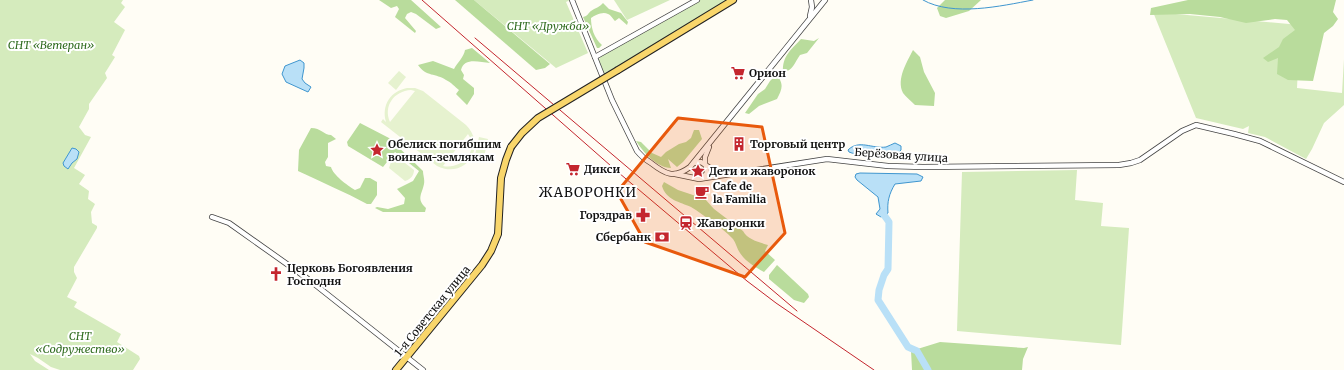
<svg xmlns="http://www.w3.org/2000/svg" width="1344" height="370" font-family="Merriweather,serif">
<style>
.green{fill:#d5ebbd}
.forest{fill:#b9dc9c}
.pitch{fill:#e6f2cf;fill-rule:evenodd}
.water{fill:#b9e0f7;stroke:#3f96cf}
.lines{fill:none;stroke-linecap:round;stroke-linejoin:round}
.stream{stroke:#3f96cf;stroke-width:1}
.river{stroke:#b9e0f7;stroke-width:7}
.minor-casing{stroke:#444;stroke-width:6}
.major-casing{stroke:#222;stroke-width:8}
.minor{stroke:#fff;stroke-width:4.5}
.major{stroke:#f9d66b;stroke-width:6}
.rail{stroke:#c4262e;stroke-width:1}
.major-bridge-casing{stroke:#222;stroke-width:8;stroke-linecap:butt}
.major-bridge{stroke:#f9d66b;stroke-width:6}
.marked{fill:#e8590c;fill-opacity:0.2;stroke:#e8590c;stroke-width:3;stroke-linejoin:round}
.labels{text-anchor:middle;stroke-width:4;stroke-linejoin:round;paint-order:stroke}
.park-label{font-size:11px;font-style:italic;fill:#2f6b1f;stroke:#fff}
.poi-label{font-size:11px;font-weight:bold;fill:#111;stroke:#fff;text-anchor:start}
.street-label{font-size:11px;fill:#111;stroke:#fff}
.quarter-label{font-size:13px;letter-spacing:1px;fill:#111;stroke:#fff}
</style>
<rect width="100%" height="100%" fill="#fffdf5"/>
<g class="green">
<path d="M0 0H123L121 3 125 7 114 22 125 30 112 55 115 57 105 73 107 78 89 104V109L79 127 85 135 91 137 74 168 85 175 79 184 89 191 88 199 95 204 91 212 92 223 97 226V228L74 267V272L77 278 67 297 77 302 74 307 121 334 117 342 139 356 140 359 133 370H60L51 367 38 358 30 354 35 361 49 370H0Z"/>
<path d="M474 0H570L566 2 588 53 556 68Z"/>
<path d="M614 0H670L627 20Z"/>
<path d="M699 0H728L609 73 608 71 604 74 599 60 601 55Z"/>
<path d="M1153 12 1300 25 1297 88 1342 93 1344 59V105L1324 123 1312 149 1306 159 1265 137 1248 133 1249 126 1243 129 1196 118Z"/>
<path d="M1077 170 1075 200 1103 203 1101 226 1129 228 1121 345 957 331 962 172Z"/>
</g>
<g class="forest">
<path d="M379 0H411L441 27 436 29 416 14 411 12 407 14 405 18 416 31 415 33 395 17 399 9 397 6 391 8Z"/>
<path d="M455 0H474L550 64 545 68 536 70Z"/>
<path d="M945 0H981L969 11 946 18 940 16 937 8Z"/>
<path d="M1188 0H1336L1333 12 1338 19 1333 26 1324 33 1313 81 1288 80 1277 74 1278 58 1268 62 1263 58 1279 47 1283 39 1295 30 1287 20 1275 19 1246 23 1220 17 1190 14 1150 15 1151 8Z"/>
<path d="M603 3 609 9 621 13 628 22 627 25 619 18 615 21C613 19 611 15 608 14 603 11 595 15 591 18 591 28 594 38 602 45L599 48H597L583 17C588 16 588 13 591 11 595 8 600 7 603 3Z"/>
<path d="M819 38 807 53 800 55C795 62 792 72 783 72 782 56 791 50 801 39L814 41Z"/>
<path d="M472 48 490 63C479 62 464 57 461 70L464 75 463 79 474 88V94L467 105 456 94 459 90C455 87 451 82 446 80 436 73 426 77 418 65L433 61 454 69C457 63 464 57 465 50Z"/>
<path d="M913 50 920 57 924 72 935 93 934 106 915 105C911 101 906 97 903 93 896 79 907 62 913 50Z"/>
<path d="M774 77 779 78C784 86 781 91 777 99L759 106 749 114 745 113 758 94 765 89 770 81Z"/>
<path d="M360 123 389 138 423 171C423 175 425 180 424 184 422 194 416 199 426 208L425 212H383L375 208 377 207 388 209 404 204 405 198 397 189 413 181 419 171 395 152 383 167 348 146 347 142Z"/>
<path d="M311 128C321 128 324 135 331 135L336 139 328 143V157L325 162 326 166 331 167C333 175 347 185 355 190L360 188 365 178H370L377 182V195L371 204H367C345 192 321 182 298 171L299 150Z"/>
<path d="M694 130H699L702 139 683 162 677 167 668 159 671 168C657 168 643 152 636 141L641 142 652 153 661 157 666 152 679 144 686 142 691 138Z"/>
<path d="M664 182 678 190 705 199 714 209 743 231C748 240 759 242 768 245L765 251 775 260 764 272C755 267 746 262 740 253 737 249 736 243 733 239 727 233 719 226 712 221 705 217 698 211 691 207 680 202 666 200 662 186Z"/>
<path d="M777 265 808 294 809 297 804 303 794 300 769 279V275Z"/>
<path d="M940 342 1024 348 1028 347 1023 359 1022 370H912L911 351Z"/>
</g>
<g class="pitch">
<path d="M399 71 406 77 396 90 388 83Z"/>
<path d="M407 88H415L423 91 466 125C488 147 465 180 437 166L381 122 383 119 386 122C381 105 391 91 407 88ZM411 90 415 91 390 122C383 106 394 91 411 90ZM468 134C480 151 461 170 443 166Z"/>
<path d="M479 137 488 139 484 157 475 155Z"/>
<path d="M396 156 414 170C414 175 411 179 405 181L389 168 392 159Z"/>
</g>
<g class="water">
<path d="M300 60 304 63V68L302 79 305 83 311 87 308 92 286 82 282 74 285 66Z"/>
<path d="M895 143 901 146V150L899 152C894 153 890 152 886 152 877 152 856 156 849 152L848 150C859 139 872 149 886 147 889 146 892 144 895 143Z"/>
<path d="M72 148 76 149 79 152 77 159 72 163 68 169 64 166 63 163Z"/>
<path d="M860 173 917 174 923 177 921 181 895 184C889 194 887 202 888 213L881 217 876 214 880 209 878 197 857 180 855 177 856 174Z"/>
</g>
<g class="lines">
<path class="stream" d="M923 0C953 17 1001 6 1033 0"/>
<path class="river" d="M884 215 889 222 888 269 884 275 879 290 878 300 908 347 917 351 928 370"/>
<defs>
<g id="minor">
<path d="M572 0 612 100 637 151C641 156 646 160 651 163 665 174 674 179 690 167L825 0"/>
<path d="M810 16 812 7 811 0"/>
<path d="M595 57 697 0"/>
<path d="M694 163 701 162 710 168 725 174"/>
<path d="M705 164V157L709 147"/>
<path d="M675 174 699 179 827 159 888 166 923 167 1119 165 1131 163 1140 160 1182 131 1196 125 1234 134 1260 141 1344 182"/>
<path d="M702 178 707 173 706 166"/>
<path d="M212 217 229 223 308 279 423 370"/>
</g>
<g id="major">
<path d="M618 70 733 0"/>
<path d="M396 370 482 265 491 251 498 234 501 178 506 160 511 147"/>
</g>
</defs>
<use href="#minor" class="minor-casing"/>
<use href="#major" class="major-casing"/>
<use href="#minor" class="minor"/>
<use href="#major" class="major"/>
<g class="rail">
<path d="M422 0 619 173 747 281 776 303 874 370"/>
<path d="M475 38 797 311"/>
</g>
<defs>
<path id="major-bridge" d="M511 147 522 133 538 118 618 70"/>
</defs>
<use href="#major-bridge" class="major-bridge-casing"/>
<use href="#major-bridge" class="major-bridge"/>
</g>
<path class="marked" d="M678 118 762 127 785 233 745 277 645 242 617 192Z"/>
<defs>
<symbol id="supermarket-bare" viewBox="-9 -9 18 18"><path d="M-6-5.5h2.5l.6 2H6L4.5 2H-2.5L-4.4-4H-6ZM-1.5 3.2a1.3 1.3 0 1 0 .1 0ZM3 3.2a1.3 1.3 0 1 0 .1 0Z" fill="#c4262e" stroke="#fff" stroke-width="2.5" paint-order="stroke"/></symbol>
<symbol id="building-bare" viewBox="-9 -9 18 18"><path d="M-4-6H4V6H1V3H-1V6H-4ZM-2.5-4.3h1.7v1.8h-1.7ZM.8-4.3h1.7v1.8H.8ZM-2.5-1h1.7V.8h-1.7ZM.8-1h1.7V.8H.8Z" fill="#c4262e" stroke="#fff" stroke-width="2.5" paint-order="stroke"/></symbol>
<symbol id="sight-bare" viewBox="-9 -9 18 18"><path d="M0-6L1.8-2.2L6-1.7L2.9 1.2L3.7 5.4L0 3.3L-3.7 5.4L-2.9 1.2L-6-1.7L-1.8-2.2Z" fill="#c4262e" stroke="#fff" stroke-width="2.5" paint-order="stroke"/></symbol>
<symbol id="cafe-bare" viewBox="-9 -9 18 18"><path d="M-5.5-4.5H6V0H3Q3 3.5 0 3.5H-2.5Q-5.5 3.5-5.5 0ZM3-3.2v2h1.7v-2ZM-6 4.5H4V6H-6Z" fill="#c4262e" stroke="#fff" stroke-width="2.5" paint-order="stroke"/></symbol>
<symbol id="pharmacy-bare" viewBox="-9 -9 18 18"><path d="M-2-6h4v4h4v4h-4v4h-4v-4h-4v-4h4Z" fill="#c4262e" stroke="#fff" stroke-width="2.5" paint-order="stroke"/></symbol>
<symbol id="station-bare" viewBox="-9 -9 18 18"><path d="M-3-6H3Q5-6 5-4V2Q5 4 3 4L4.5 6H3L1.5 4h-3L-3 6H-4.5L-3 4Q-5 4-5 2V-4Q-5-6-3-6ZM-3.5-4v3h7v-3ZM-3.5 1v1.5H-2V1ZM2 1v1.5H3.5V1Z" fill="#c4262e" stroke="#fff" stroke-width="2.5" paint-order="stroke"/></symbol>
<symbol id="bank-bare" viewBox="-9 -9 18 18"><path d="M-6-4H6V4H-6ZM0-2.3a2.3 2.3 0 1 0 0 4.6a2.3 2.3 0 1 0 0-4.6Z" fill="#c4262e" stroke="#fff" stroke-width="2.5" paint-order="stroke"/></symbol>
<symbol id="church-bare" viewBox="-9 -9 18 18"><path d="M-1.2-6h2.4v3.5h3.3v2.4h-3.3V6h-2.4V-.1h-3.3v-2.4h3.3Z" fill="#c4262e" stroke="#fff" stroke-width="2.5" paint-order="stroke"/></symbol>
</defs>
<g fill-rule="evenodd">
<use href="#supermarket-bare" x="728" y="63" width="20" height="20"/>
<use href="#building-bare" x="729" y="134" width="20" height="20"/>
<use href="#sight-bare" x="367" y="140" width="20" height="20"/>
<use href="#supermarket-bare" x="563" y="159" width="20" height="20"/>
<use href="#sight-bare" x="688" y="161" width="20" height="20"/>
<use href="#cafe-bare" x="692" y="182" width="20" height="20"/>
<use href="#pharmacy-bare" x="633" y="205" width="20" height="20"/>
<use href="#station-bare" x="676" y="213" width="20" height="20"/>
<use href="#bank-bare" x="652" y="227" width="20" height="20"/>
<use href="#church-bare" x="266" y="264" width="20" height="20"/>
</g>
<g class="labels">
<g class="park-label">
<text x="548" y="30">СНТ «Дружба»</text>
<text x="51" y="49">СНТ «Ветеран»</text>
<text x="80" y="340">СНТ<tspan x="80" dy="13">«Содружество»</tspan></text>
</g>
<g class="poi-label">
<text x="749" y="77">Орион</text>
<text x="388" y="148">Обелиск погибшим<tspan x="388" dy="13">воинам-землякам</tspan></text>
<text x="750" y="148">Торговый центр</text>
<text x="584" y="173">Дикси</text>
<text x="709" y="175">Дети и жаворонок</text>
<text x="713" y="190">Cafe de<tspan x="713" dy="13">la Familia</tspan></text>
<text x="632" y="219" text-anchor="end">Горздрав</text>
<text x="697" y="227">Жаворонки</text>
<text x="651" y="241" text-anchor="end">Сбербанк</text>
<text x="287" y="272">Церковь Богоявления<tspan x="287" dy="13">Господня</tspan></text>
</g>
<g class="street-label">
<text transform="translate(901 155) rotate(4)" y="4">Берёзовая улица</text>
<text transform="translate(432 311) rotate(-51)" y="4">1-я Советская улица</text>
</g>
<g class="quarter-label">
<text x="588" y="197">ЖАВОРОНКИ</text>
</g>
</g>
</svg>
